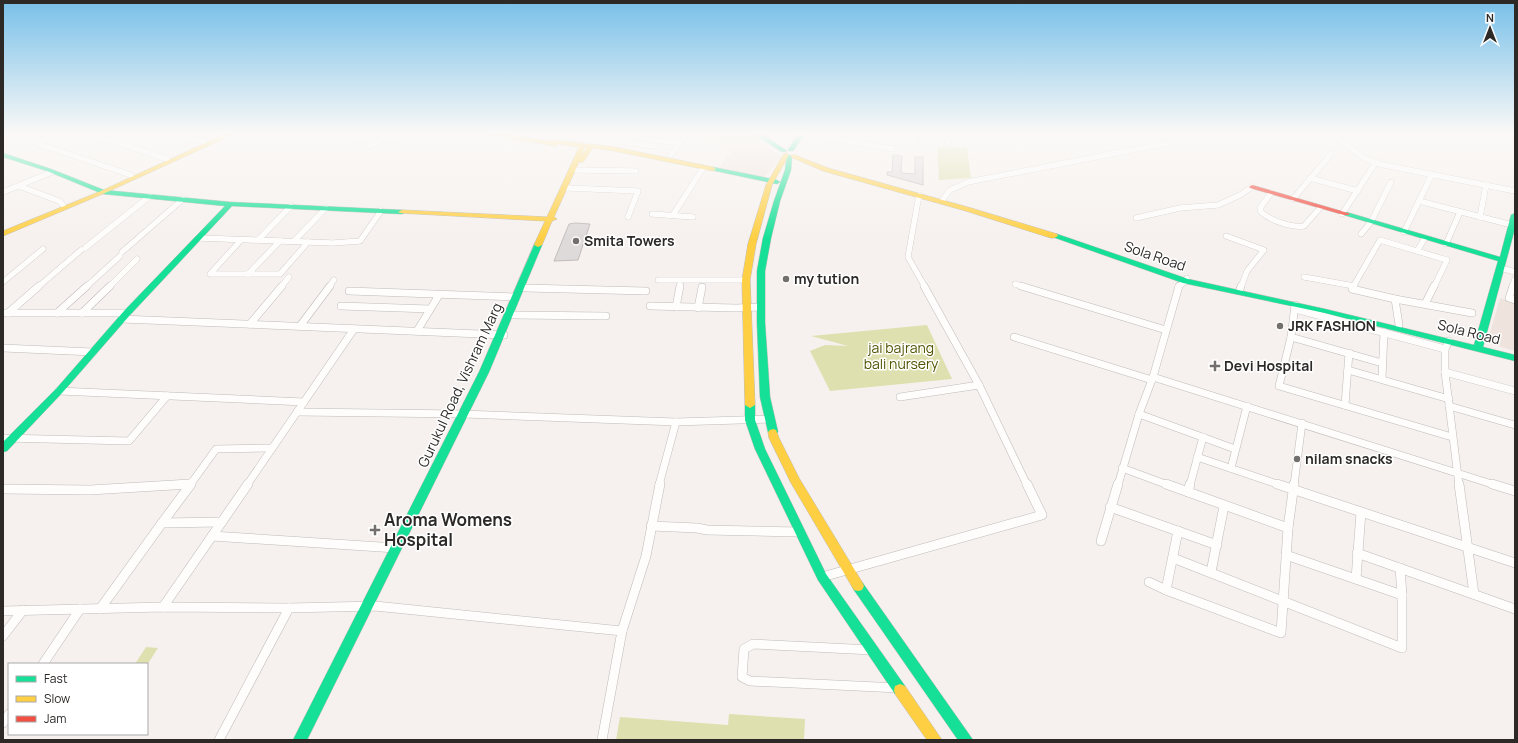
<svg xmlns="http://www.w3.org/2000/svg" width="1518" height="743" font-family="Manrope,sans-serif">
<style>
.built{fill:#efe4dd}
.green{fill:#dfe0b0}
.building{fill:#dedada;stroke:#c0bcbb}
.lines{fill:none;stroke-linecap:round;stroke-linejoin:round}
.street-far2-casing{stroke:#bfbbb9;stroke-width:6}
.street-far1-casing{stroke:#bfbbb9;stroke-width:8}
.street-casing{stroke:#bfbbb9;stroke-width:10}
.fast-casing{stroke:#bfbbb9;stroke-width:1}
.slow-casing{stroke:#bfbbb9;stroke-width:1}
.jam-casing{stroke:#bfbbb9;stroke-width:1}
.street-far2{stroke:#fefdfc;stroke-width:5.5}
.street-far1{stroke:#fefdfc;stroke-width:7}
.street{stroke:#fefdfc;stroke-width:9}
.fast{fill:#16e098;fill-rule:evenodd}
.slow{fill:#ffcf43;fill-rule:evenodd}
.jam{fill:#f24e42;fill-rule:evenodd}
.poi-dot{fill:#736f6d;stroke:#fff;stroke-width:1.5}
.labels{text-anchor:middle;stroke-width:3;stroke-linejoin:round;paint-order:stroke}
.poi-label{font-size:14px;font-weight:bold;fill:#2c2927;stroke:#fff;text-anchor:start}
.street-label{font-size:14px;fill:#2c2927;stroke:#fff}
.park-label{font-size:14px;fill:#535505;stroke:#fff}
.near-poi-label{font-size:17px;font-weight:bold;fill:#2c2927;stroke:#fff;text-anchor:start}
</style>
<rect width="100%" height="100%" fill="#f6f1ee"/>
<g class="built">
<path d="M697 135H750L782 157 764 178 717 169 731 153 721 143 694 141Z"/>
<path d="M1500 298 1515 302V351L1487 343Z"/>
</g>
<g class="green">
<path d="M937 147 967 148 971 178 939 180Z"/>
<path d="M927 325 952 379 830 391 810 351 825 345 848 346 811 336Z"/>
<path d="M146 647 158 648 147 665V664H135Z"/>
<path d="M729 714 805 719 804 740H616L620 717 728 725Z"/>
</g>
<g class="building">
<path d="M893 155 902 156 901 173 915 174V157H923V185L887 175V172H892Z"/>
<path d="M575 223 590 224 578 260 554 261 569 224Z"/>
</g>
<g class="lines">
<defs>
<g id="street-far2">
<path d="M55 135 36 143 131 175"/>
<path d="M94 135 167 159"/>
<path d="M177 135 206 142"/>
<path d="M815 135 893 149"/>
<path d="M890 135H892"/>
<path d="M1334 135 1364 158 1379 164 1515 191"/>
<path d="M355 137 378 141"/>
<path d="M382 137 400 139"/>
<path d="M633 137 679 143"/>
<path d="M531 141 536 135"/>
<path d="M629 143 657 146"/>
<path d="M948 143 951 135"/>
<path d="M913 145 917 135"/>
<path d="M370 146 385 135"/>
<path d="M671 155 685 135"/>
<path d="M576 170 636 171"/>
<path d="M1310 178 1358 191"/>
<path d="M19 186 59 201 63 205"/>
<path d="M568 188 638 191 628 217"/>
<path d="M3 192 52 172"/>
<path d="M1271 193 1260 208 1261 212C1270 220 1291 228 1304 226L1320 208"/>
<path d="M919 195 908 257 925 287"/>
<path d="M943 199 950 190 968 182 1173 142"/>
<path d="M1293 199 1331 154"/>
<path d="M1419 201 1512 225"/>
<path d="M652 214 693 217"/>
<path d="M1342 214 1376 162"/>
<path d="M673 215 703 168"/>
<path d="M1480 217 1486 185"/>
<path d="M1136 218 1180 208 1218 205 1240 195 1252 187"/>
<path d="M1404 232 1432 174"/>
<path d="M1361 234 1371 222 1391 182"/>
<path d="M1226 236 1264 250 1247 271 1241 287"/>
<path d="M199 238 333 243 360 241 381 211"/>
<path d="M241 240 210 274H280L308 242"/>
<path d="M258 240 291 206"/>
<path d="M294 241 326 208"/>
<path d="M1446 244 1460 212"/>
<path d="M85 248 150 196"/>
<path d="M1417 251 1425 238"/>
<path d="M122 252 183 199"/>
<path d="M1501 268 1515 272"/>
<path d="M248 274 280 241"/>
<path d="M1304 277 1354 286"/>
<path d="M658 280H746"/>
<path d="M3 282 43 249"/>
<path d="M1015 284 1025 287"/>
<path d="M38 287 81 250"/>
<path d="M86 287 120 256"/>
<path d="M109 287 137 259"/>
<path d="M281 287 289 277"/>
<path d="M329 287 334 280"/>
<path d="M680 287V285"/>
<path d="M1178 287 1186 281 1187 278"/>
<path d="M1353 287 1380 240 1447 260 1434 287"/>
<path d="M1512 287 1515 279"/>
</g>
<g id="street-far1">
<path d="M924 286 979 385 1027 485"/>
<path d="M1021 286 1166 330"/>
<path d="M1354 286 1352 289 1395 299 1472 313"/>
<path d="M1513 286 1509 298 1515 300"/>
<path d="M525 288 646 291"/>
<path d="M1240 289 1241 286"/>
<path d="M349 291 516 297"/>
<path d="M1395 299 1399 325"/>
<path d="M1425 304 1434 286"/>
<path d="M1295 305 1291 337 1279 386 1452 437"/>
<path d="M341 306 430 309"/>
<path d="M650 306 736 308 761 307"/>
<path d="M676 307 680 286"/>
<path d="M698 308 702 287"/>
<path d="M1299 310 1445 349"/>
<path d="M3 313H127"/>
<path d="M8 313 39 286"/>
<path d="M57 313 87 286"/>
<path d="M82 313 110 286"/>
<path d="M513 315 606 316"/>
<path d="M122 319 504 335"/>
<path d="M250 324 282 286"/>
<path d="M300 326 330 286"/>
<path d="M417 331 439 295"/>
<path d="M1014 337 1152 380"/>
<path d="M1291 337 1382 363"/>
<path d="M1449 341 1445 349V372L1459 485"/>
<path d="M3 348 93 352"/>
<path d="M1348 370 1449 399"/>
<path d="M1445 372 1515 391"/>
<path d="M1153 377 1495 485"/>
<path d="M1382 379 1384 332"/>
<path d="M59 391 304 402"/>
<path d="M900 397 979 385"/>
<path d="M1345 405 1349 353"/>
<path d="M1449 406 1515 425"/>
<path d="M297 412 463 414 676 422 770 419"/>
<path d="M1139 414 1235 449"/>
<path d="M3 438 129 441 167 396"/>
<path d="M1197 457 1280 485"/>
<path d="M1122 468 1168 485"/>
<path d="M1231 468 1247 406"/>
<path d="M177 485 190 484"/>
<path d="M190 485 216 449 272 448"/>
<path d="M247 485 354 329"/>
<path d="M659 485 676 422"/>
<path d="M1118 485 1139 414 1153 377 1179 286"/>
<path d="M1190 485 1203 437"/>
<path d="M1294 485 1302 423"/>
</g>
<g id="street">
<path d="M1166 484 1288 528"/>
<path d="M1277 484 1515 563"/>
<path d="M1459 484 1474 594"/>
<path d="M1492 484 1515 491"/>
<path d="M3 489 90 490 190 484"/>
<path d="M1188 492 1190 484"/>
<path d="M1110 507 1217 545"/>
<path d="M162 523 191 484"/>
<path d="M651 526 697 528 707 530 800 532"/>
<path d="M212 536 396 548"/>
<path d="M1101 541 1118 484"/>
<path d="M1357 553 1515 609"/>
<path d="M1286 555 1402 595"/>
<path d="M1173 558 1402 648V595L1400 568"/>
<path d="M1211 572 1224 506"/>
<path d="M822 577 1042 515 1027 484"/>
<path d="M1356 579 1361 512"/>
<path d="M1149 582 1166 590 1281 633 1288 528 1294 484"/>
<path d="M1166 590 1178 531"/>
<path d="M163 607 248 484"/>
<path d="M100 609 162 523 222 522"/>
<path d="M3 611 163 607 289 608 375 606 622 631 602 740"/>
<path d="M622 631 646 556 660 484"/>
<path d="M3 636 23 610"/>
<path d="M872 650 753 644 744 649 742 677 750 681 899 688"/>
<path d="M43 664 80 609"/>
<path d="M3 723 9 714"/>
<path d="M219 740 289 608"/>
</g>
<g id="fast">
<path d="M756 135H764L787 151 782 152Z"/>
<path d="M798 135H804L793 151H789L788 150Z"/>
<path d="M3 153 51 169 104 190 230 202 402 210 406 212 402 214 232 206 130 315 62 393 7 451 3 452V442L56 389 124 311 225 206 103 194 47 171 3 157Z"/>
<path d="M787 155 792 156 791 170 780 201 771 238 765 271V323L770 397 778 432 776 434H770L768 432 760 397 757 323V271L763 238 774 201 785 170Z"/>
<path d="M713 167 777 180 780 182 777 184 711 170 710 169Z"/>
<path d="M1346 212 1500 257 1511 215 1515 213V228L1483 347 1515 355V361L1325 313 1183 283 1050 236 1054 234H1057L1188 279 1325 309 1474 345 1498 261 1344 215V213Z"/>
<path d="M535 243H541L542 245 489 372 307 740H293L479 372Z"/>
<path d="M750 402 755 405V420L765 449 826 574 905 686 906 690 905 694 900 696 895 694 818 580 755 449 745 420V405Z"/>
<path d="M858 581 862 582 973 740H958L854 590 852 586 854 582Z"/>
</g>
<g id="slow">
<path d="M223 135H232L105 193 3 236V231L101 191Z"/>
<path d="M490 135H507L550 141 555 140 614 147 713 167 716 169 713 171 614 151 593 148 583 162H579L554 217 557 219 552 221 542 245 538 247 534 245 545 221 400 213 398 212 402 210 547 217 579 147 559 144 556 146ZM585 147 587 148 581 156Z"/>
<path d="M786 153 789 155 772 185 756 244 750 280 755 405 750 408 745 405 742 280 748 244 766 185 783 155Z"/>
<path d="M791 155H795L828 168 971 208 1057 234 1058 236 1054 238H1051L966 211 823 171 791 157Z"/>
<path d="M773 429 776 430 779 438 799 478 862 582 864 586 862 590 858 591 854 590 791 483 769 438 768 432 770 430Z"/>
<path d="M900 684 905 686 942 740H927L895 694 894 690 895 686Z"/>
</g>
<path id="jam" d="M1252 185 1348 213 1350 214 1348 215H1344L1250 188 1249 187Z"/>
</defs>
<use href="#street-far2" class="street-far2-casing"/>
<use href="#street-far1" class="street-far1-casing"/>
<use href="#street" class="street-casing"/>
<use href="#fast" class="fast-casing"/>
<use href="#slow" class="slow-casing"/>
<use href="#jam" class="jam-casing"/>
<use href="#street-far2" class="street-far2"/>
<use href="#street-far1" class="street-far1"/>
<use href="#street" class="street"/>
<use href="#fast" class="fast"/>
<use href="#slow" class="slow"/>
<use href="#jam" class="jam"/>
</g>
<linearGradient id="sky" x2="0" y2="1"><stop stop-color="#78c0e9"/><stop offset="0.56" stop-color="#fbf9f7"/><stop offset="1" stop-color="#fbf9f7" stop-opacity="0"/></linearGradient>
<rect width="1518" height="239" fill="url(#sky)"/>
<g class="poi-dot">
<circle cx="576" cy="241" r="4"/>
<circle cx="786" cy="279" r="4"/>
<circle cx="1280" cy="326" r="4"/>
<path d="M1213 360h4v4h4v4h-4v4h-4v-4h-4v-4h4z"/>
<circle cx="1297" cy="459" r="4"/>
<path d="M373 524h4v4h4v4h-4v4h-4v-4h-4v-4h4z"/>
</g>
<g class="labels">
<g class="poi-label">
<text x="584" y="246">Smita Towers</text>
<text x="794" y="284">my tution</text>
<text x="1288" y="331">JRK FASHION</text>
<text x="1224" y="371">Devi Hospital</text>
<text x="1305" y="464">nilam snacks</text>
</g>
<g class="street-label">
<text transform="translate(1155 256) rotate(19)" y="5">Sola Road</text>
<text transform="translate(1469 332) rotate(14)" y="5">Sola Road</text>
<text transform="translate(460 385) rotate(-65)" y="5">Gurukul Road, Vishram Marg</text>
</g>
<g class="park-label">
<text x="901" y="353">jai bajrang<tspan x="901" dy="16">bali nursery</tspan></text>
</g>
<g class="near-poi-label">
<text x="384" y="526">Aroma Womens<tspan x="384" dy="20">Hospital</tspan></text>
</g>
</g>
<rect width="1518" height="743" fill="none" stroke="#2c2927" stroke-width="8"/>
<rect x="8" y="663" width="140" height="72" fill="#ffffff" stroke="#aba9a9"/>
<rect x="16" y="676" width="20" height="6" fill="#16e098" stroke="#aba9a9"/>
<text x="44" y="683" font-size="12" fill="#2c2927">Fast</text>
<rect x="16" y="696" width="20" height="6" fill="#ffcf43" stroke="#aba9a9"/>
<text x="44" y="703" font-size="12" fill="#2c2927">Slow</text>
<rect x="16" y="716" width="20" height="6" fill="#f24e42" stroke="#aba9a9"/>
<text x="44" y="723" font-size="12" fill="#2c2927">Jam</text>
<g transform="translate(1490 28)" stroke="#ffffff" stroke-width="3" paint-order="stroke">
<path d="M0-3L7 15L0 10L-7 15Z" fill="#2c2927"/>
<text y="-6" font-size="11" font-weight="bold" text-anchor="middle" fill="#2c2927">N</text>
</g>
</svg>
